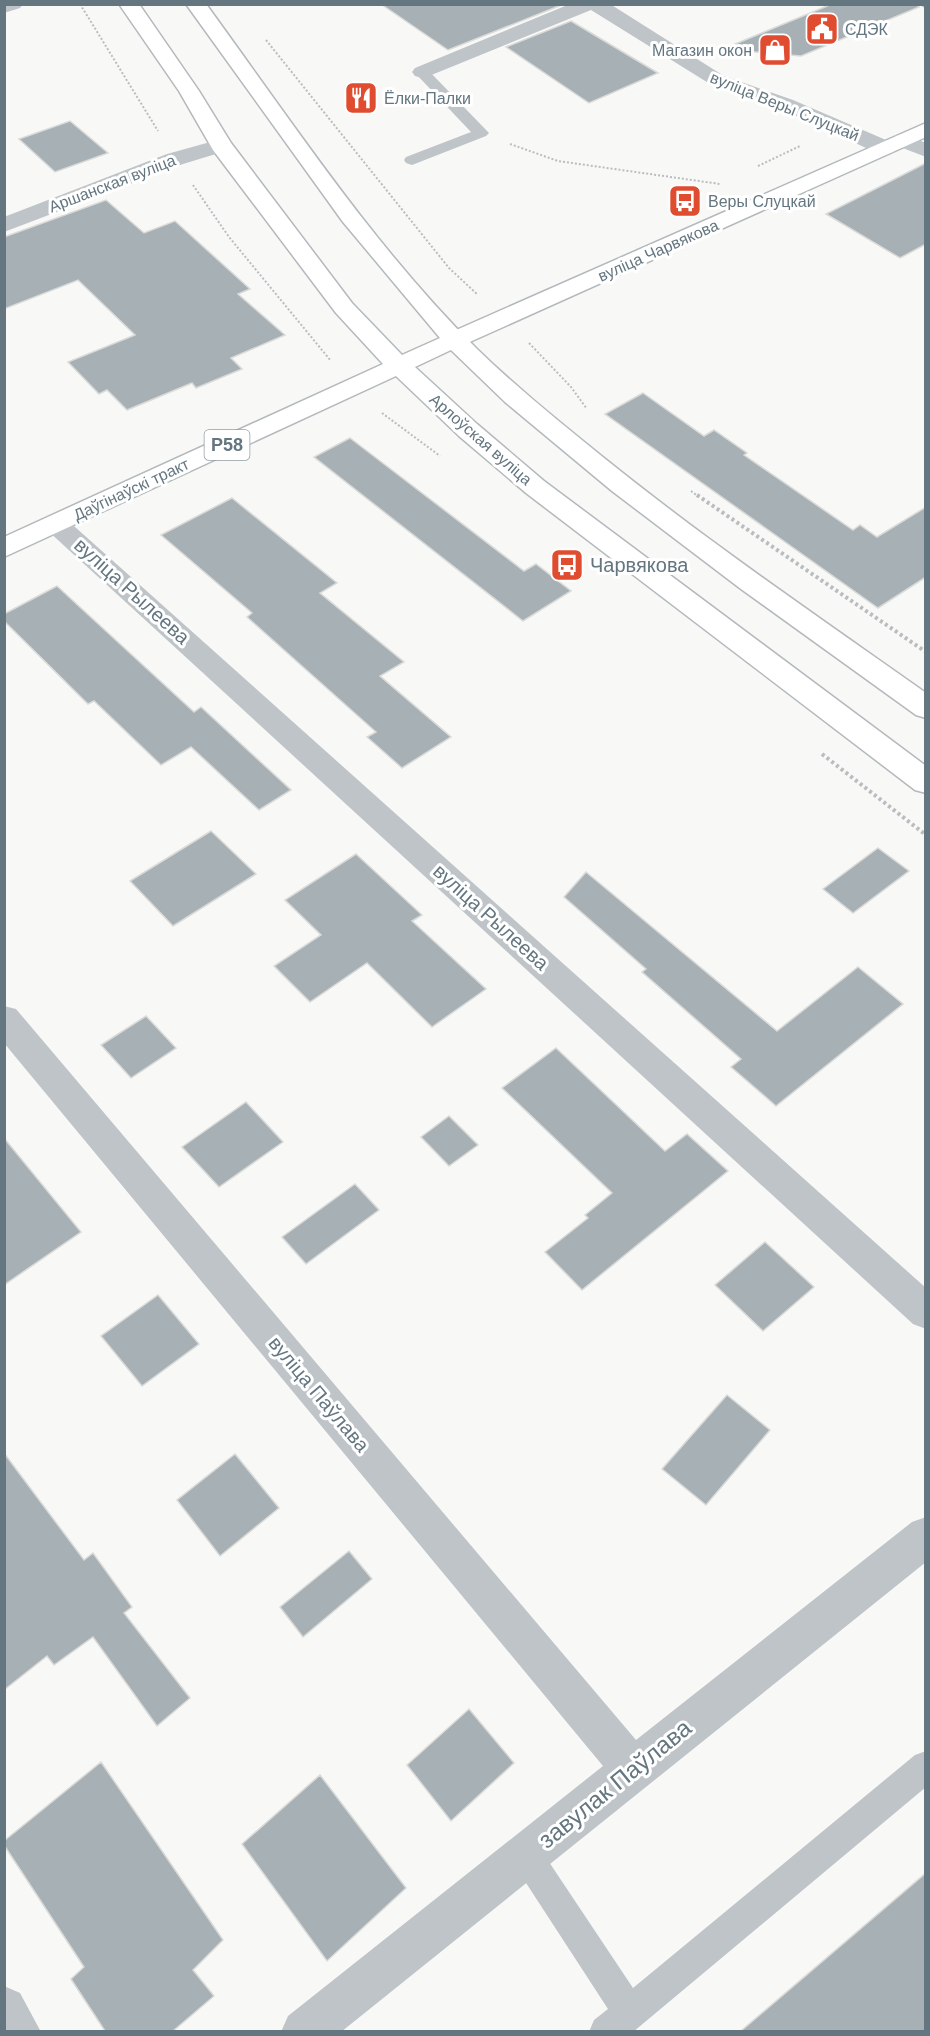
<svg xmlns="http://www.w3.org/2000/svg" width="930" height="2036" font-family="Helvetica,sans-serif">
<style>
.building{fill:#a6b0b5;stroke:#dadad8;stroke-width:1.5}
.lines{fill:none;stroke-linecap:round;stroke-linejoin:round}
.secondary-casing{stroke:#b2b8bc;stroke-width:3}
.primary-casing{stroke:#b3b9bc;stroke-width:3}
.path-far1{stroke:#babdc0;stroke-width:2;stroke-dasharray:2 2;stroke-linecap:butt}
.path{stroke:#babdc0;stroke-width:4;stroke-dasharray:3 3;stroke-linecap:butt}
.service{fill:#bfc4c8;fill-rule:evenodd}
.minor{fill:#bfc4c8;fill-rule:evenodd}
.secondary{fill:#fff;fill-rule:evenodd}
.primary{fill:#fff;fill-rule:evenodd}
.labels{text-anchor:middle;stroke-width:6;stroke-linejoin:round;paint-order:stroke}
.far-poi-label{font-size:16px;fill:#647680;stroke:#fff;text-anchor:start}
.far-street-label{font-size:16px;fill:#647680;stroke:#fff}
.shield{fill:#fff;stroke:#929fa6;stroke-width:1.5}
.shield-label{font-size:18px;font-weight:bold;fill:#647680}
.poi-label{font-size:20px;fill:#647680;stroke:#fff;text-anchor:start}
.street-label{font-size:20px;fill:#647680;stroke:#fff}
.near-street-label{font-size:24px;fill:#647680;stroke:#fff}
</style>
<rect width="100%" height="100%" fill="#f8f8f6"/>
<g class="building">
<path d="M381 4H559V6L448 50Z"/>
<path d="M832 4H916L919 7 801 56 723 49Z"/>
<path d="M571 21 658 73 589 103 506 47Z"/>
<path d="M70 121 108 153 55 172 19 139Z"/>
<path d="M926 163V244L900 258 826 214Z"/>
<path d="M106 200 144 233 175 221 250 289 238 294 285 335 231 358 242 369 196 388 192 383 127 410 107 390 99 394 68 362 135 335 78 280 4 309V237Z"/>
<path d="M643 393 704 436 714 430 747 453 744 455 853 530 860 525 877 537 926 507V577L878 608 605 414Z"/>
<path d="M350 438 524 571 536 564 571 591 523 621 314 457Z"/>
<path d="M232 498 337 583 320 593 404 662 380 676 451 737 402 768 367 737 376 732 247 617 252 613 161 535Z"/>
<path d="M57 586 194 712 201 707 291 790 259 810 191 747 161 765 94 701 88 704 4 621V614Z"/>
<path d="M211 831 256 874 173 926 130 881Z"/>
<path d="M878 848 909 871 853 913 823 889Z"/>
<path d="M356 854 422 915 412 921 486 989 432 1027 367 963 310 1002 274 966 321 935 285 900Z"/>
<path d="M586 872 777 1031 858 967 903 1004 776 1106 731 1067 741 1059 642 972 646 969 564 897Z"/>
<path d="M146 1016 176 1048 131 1078 101 1045Z"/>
<path d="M556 1048 665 1151 687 1134 728 1171 582 1290 545 1252 588 1218 585 1215 612 1193 502 1088Z"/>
<path d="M246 1102 283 1142 219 1187 182 1147Z"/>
<path d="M449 1116 478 1145 449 1166 421 1137Z"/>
<path d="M4 1138 81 1232 4 1285Z"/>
<path d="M355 1184 379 1210 306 1264 282 1237Z"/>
<path d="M765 1242 814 1287 763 1331 715 1285Z"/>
<path d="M158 1295 199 1344 142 1386 101 1336Z"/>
<path d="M727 1395 770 1430 706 1505 662 1469Z"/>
<path d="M4 1453 84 1560 93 1553 132 1607 124 1613 190 1698 157 1726 93 1637 54 1665 47 1656 4 1690Z"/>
<path d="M235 1454 279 1508 220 1556 177 1500Z"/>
<path d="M349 1551 372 1579 303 1637 280 1607Z"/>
<path d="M469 1709 514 1763 451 1821 407 1765Z"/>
<path d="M101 1762 223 1940 193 1970 214 1996 173 2031H105L71 1979 84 1967 4 1845V1841Z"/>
<path d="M320 1775 406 1888 327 1961 242 1844Z"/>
<path d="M926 1873V2031H741Z"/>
</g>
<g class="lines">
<defs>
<path id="secondary" d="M926 123V137L463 345 454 347 445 345 442 340 445 335Z"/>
<path id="primary" d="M119 4H139L199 91 231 143 352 303 402 355 440 338 343 222 186 4H206C292 122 374 247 477 349 517 388 561 423 604 458 707 541 817 616 926 693V718L916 715 741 589 612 491 505 402 451 350 415 367 477 424 544 481 926 766V793L915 790 526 493 459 436 396 376 4 557V537L383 364 336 313 213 150 179 91Z"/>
</defs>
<use href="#secondary" class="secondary-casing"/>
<use href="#primary" class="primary-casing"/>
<g class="path-far1">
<path d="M80 4 158 131"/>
<path d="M266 40 449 268 478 295"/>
<path d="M510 144 558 161 720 184"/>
<path d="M758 166 800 146"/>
<path d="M193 185 229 237 331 361"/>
<path d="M529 343 571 387 587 409"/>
<path d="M382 413 440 456"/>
<path d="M691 491 699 497"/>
</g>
<g class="path">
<path d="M697 495 926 652"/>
<path d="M822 754 926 835"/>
</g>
<g class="service">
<path d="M918 4H926V9Z"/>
<path d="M422 68 427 69 489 133 486 136 412 165 406 163 404 160 406 157 471 132 417 75 415 72 417 69Z"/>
<path d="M926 1751V1787L633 2032H589L594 2020 608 2009 515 1866 510 1855 515 1844 526 1839 537 1844 633 1988 915 1755Z"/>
</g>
<g class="minor">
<path d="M4 4H23L20 8 4 13Z"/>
<path d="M570 4H610L724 76 793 100 893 143 896 148 893 153 885 154 877 153 779 108 710 84 591 10 429 76 422 78 415 76 412 72 415 68Z"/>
<path d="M903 134 926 143V157L895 145 892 140 895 135Z"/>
<path d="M221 139 229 140 232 145 229 150 183 164 4 232V217L167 154Z"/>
<path d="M56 515 65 518 926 1288V1329L913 1324 47 530 43 524 47 518Z"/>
<path d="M4 1006 16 1009 636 1740 912 1522 926 1517V1562L341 2032H281L288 2016 603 1766 4 1043Z"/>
<path d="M4 1986 20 1993 41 2032H4Z"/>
</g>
<use href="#secondary" class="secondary"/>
<use href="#primary" class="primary"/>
</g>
<defs>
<symbol id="civic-square" viewBox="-11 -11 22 22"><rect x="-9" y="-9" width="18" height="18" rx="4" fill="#df4c30" stroke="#fff"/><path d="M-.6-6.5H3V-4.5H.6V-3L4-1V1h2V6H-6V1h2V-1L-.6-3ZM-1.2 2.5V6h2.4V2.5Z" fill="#fff"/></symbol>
<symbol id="shop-square" viewBox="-11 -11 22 22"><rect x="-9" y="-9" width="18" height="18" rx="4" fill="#df4c30" stroke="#fff"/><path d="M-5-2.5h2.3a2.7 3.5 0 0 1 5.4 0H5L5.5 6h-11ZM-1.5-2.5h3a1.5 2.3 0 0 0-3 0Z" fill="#fff"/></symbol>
<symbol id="restaurant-square" viewBox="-11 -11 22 22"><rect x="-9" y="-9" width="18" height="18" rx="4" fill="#df4c30" stroke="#fff"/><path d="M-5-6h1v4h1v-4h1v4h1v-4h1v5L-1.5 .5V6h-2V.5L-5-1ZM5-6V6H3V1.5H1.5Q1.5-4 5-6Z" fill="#fff"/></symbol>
<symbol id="bus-square" viewBox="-11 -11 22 22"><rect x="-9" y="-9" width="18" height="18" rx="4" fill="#df4c30" stroke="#fff"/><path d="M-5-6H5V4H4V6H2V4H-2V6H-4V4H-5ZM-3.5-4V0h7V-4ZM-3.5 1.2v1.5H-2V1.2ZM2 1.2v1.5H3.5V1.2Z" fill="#fff"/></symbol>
</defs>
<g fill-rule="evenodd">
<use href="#civic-square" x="803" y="10" width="38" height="38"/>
<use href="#shop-square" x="756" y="31" width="38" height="38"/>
<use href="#restaurant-square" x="342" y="79" width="38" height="38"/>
<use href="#bus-square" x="666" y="182" width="38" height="38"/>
<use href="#bus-square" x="548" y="546" width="38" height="38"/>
</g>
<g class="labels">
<g class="far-poi-label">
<text x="845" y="35">СДЭК</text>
<text x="752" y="56" text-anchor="end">Магазин окон</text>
<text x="384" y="104">Ёлки-Палки</text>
<text x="708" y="207">Веры Слуцкай</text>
</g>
<g class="far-street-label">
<text transform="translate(785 106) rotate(22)" y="6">вуліца Веры Слуцкай</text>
<text transform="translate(112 183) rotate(-21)" y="6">Аршанская вуліца</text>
<text transform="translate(658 250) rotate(-24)" y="6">вуліца Чарвякова</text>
<text transform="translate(481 439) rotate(41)" y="6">Арлоўская вуліца</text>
<text transform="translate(131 489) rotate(-25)" y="6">Даўгінаўскі тракт</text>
</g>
<rect class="shield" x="204.5" y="430" width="45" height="30" rx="4.5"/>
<g class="shield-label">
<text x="227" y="451">Р58</text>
</g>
<g class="poi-label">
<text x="590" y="572">Чарвякова</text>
</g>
<g class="street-label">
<text transform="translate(132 591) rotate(42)" y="7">вуліца Рылеева</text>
<text transform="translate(491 917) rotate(42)" y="7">вуліца Рылеева</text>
<text transform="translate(319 1394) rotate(50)" y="7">вуліца Паўлава</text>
</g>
<g class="near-street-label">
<text transform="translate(615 1784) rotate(-39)" y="8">завулак Паўлава</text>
</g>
</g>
<rect width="930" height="2036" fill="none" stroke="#647680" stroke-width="12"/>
</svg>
